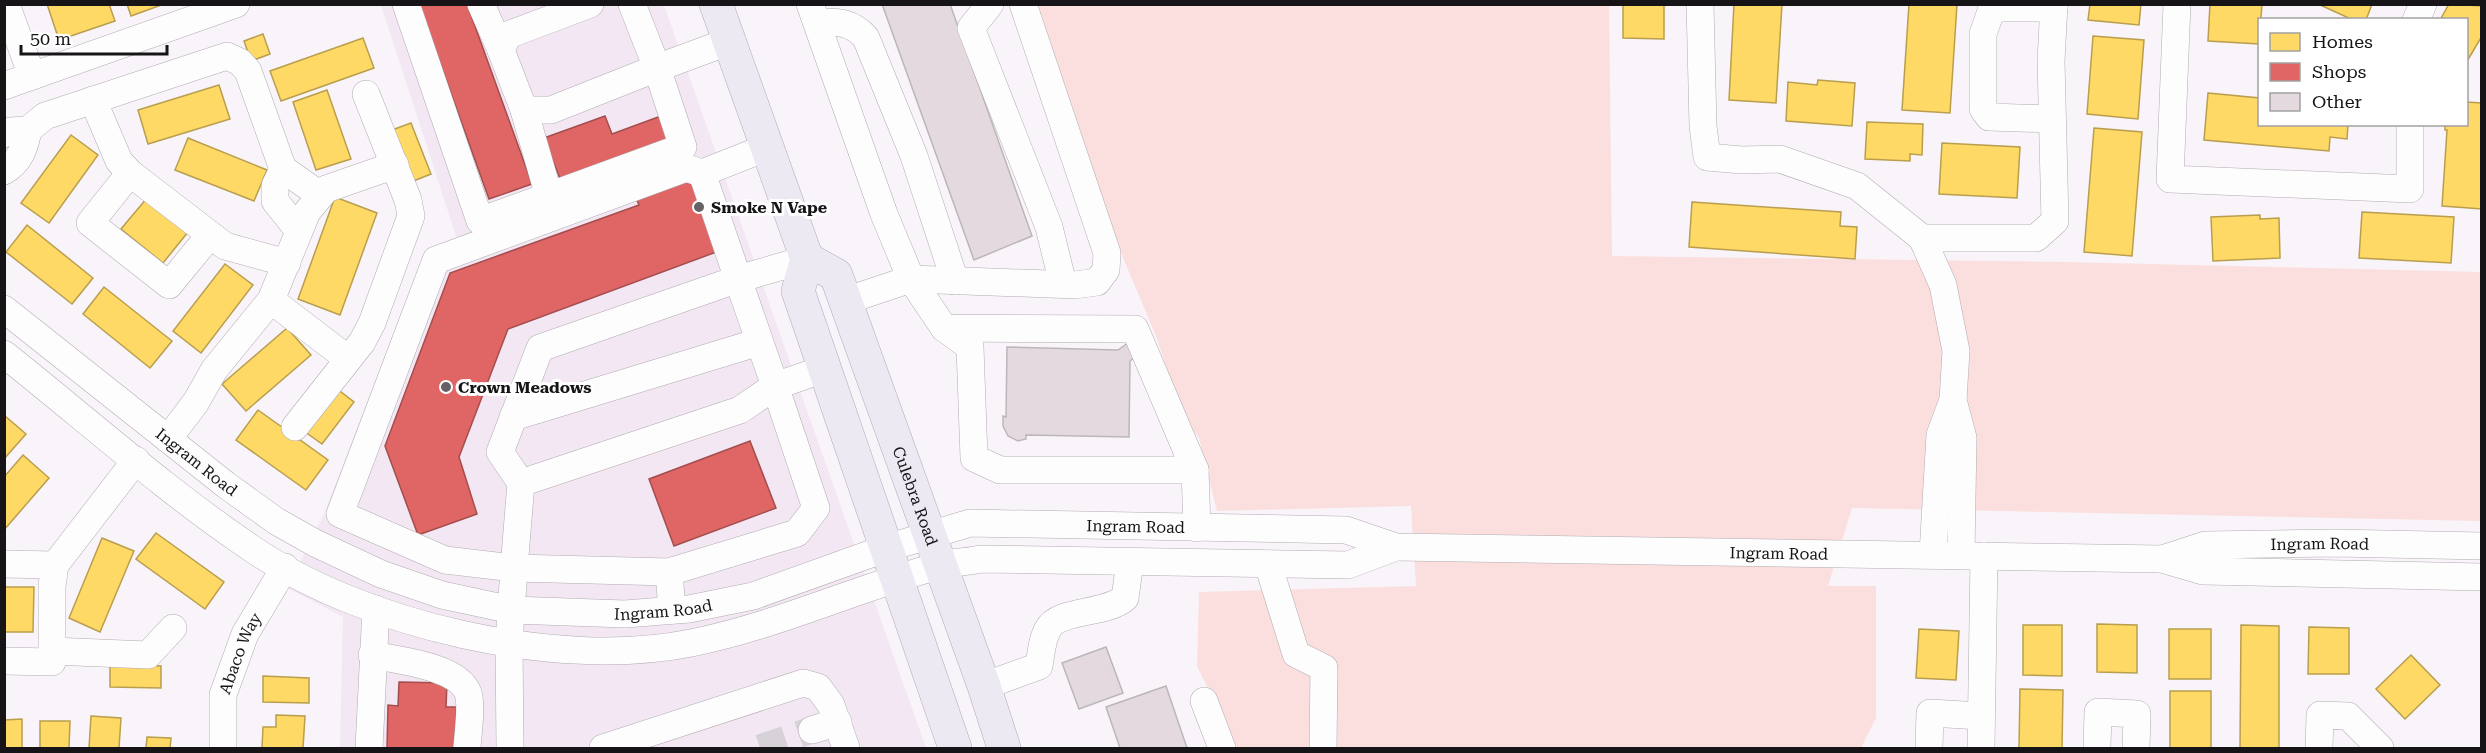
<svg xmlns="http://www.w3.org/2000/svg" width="2486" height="753" font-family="'Roboto Serif',serif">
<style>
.built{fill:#f2e7f2}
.green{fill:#fbdfde}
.homes{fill:#ffd966;stroke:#b99e4e;stroke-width:1.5}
.shops{fill:#e06666;stroke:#a44d4e;stroke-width:1.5}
.building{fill:#e4d9df;stroke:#bbb6b9;stroke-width:1.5}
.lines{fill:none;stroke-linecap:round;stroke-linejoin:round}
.minor-tunnel{stroke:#d7d2d7;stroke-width:27;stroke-dasharray:27 14;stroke-linecap:butt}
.minor-casing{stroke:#b0acb0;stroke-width:28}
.major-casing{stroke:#b0aaba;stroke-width:34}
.minor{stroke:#fefdfe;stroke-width:27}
.major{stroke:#ece9f2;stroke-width:33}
.poi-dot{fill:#666266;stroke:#fff;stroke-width:2}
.labels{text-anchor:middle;stroke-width:6;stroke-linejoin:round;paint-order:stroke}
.poi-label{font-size:16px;font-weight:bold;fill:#171417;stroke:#fff;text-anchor:start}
.street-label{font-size:16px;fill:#171417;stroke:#fff}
</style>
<rect width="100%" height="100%" fill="#f9f4f9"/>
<path class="built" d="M381 5H664L926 748H340L343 617 287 588 324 514 426 249 457 239Z"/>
<path class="green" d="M1037 5H1609L1612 256 2065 262 2481 272V521L1852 508 1828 586H1876V718L1861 748H1237L1197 666 1199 592 1416 586 1411 506 1217 511 1199 438 1183 417 1156 336 1121 253Z"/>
<g class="homes">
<path d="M47 4H109L115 21 59 40Z"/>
<path d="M127 4H164L131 16Z"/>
<path d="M1623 4H1669L1664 6V39L1623 38Z"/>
<path d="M1734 4H1782L1776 103 1729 100Z"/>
<path d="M1909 4H1957L1950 113 1902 110Z"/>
<path d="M2090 4H2141L2139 25 2088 20Z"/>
<path d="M2210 4H2262L2259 44 2208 41Z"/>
<path d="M2318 4H2372L2366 20H2353Z"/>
<path d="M2449 4 2482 6V36L2466 63V20H2440Z"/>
<path d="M263 34 270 54 251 61 244 41Z"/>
<path d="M2093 36 2144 40 2138 119 2087 114Z"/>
<path d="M363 38 374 68 281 101 270 71Z"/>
<path d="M1818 80 1855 83 1852 126 1786 121 1788 82 1817 85Z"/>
<path d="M219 85 230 119 148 144 138 110Z"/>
<path d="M327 90 351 159 316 170 293 102Z"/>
<path d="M2208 93 2260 98V124H2348L2347 139 2330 137 2329 151 2204 140Z"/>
<path d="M2466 102 2482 103V209L2442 206 2447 130H2445V124H2466Z"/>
<path d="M1867 122 1923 124 1922 155 1910 154V161L1865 159Z"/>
<path d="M411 123 431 174 411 182 392 130Z"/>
<path d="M2094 128 2142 132 2132 256 2084 252Z"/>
<path d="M71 135 98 155 49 223 21 203Z"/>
<path d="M188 138 267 170 254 201 175 170Z"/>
<path d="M1942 143 2020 147 2017 198 1939 194Z"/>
<path d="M335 197 377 213 340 315 298 299Z"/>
<path d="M147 198 188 232 163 263 121 229Z"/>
<path d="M1692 202 1841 212 1840 226 1857 227 1855 259 1689 247Z"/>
<path d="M2362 212 2454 217 2451 263 2359 258Z"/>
<path d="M2260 215V219L2279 218 2280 258 2213 261 2211 217Z"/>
<path d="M27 225 93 278 72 304 6 252Z"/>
<path d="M225 264 253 285 201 353 173 331Z"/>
<path d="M104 287 172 341 150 368 83 314Z"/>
<path d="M287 328 311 355 246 411 222 384Z"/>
<path d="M336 388 354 402 322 444 304 431Z"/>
<path d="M258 410 328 460 306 490 236 440Z"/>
<path d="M4 415 26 434 4 459Z"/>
<path d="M23 455 49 478 4 530V477Z"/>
<path d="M156 533 224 582 205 609 136 559Z"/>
<path d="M102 538 134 551 100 632 69 618Z"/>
<path d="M4 587H34L33 632H4Z"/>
<path d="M2097 624 2137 625V673L2097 672Z"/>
<path d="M2023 625H2062V676L2023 675Z"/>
<path d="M2241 625 2279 626V748H2240Z"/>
<path d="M2309 627 2349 628V674H2308Z"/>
<path d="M1919 629 1959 631 1956 680 1916 678Z"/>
<rect x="2169" y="629" width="42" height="50"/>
<path d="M2411 655 2440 685 2405 719 2376 689Z"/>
<path d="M110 664 161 666V688L110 687Z"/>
<path d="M263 676 309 678V703L263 702Z"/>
<path d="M2020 689 2063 690 2062 748H2019Z"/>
<rect x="2170" y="691" width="41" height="57"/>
<path d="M276 715 305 716 303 748H262L263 727H276Z"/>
<path d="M91 716 121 718 119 748H89Z"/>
<path d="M22 719V748H4V720Z"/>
<path d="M40 721H70L69 748H40Z"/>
<path d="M147 737 171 738 170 748H146Z"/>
</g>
<g class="shops">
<path d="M419 4H467L532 184 489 199Z"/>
<path d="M605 116 612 134 661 116 671 141 561 181 544 138Z"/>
<path d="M693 178 719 251 508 329 459 457 477 514 418 535 385 446 450 273 639 205 636 198Z"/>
<path d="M750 441 776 508 674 546 649 479Z"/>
<path d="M399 682 447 683 446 707H456L455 748H387L388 705 398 706Z"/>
</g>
<g class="building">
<path d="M882 4H950L1032 236 974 260Z"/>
<path d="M1132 340 1141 352 1130 361 1129 437 1026 435V439L1018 441 1008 436 1003 426V416L1006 417 1007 347 1118 350Z"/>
<path d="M1106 647 1123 693 1079 709 1062 663Z"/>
<path d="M1166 686 1187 748H1120L1106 707Z"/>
</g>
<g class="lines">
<path class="minor-tunnel" d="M760 748 812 730"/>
<defs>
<g id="minor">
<path d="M6 4 32 76"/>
<path d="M406 4 480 221 683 147 657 68 730 41"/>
<path d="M481 4 501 50"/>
<path d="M590 4 508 35 501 50 524 110H551L657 68 632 4"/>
<path d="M810 4 884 214 911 279 1075 285 1097 282 1106 270 1107 253 1023 4"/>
<path d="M990 4 971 28 1049 227 1063 284"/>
<path d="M1700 4 1703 126 1707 157 1742 160 1780 159 1857 186 1922 238H2036L2055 221 2051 61 2054 4"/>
<path d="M2177 4 2170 179 2410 189V124"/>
<path d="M2416 20 2423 4"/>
<path d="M817 22C837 22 852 21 866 38L914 156 955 281"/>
<path d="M4 86 236 4"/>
<path d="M93 100 119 161 130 173 225 246 287 263"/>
<path d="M524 110 549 196"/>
<path d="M2052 119 1989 117 1983 109V34L1991 11 2001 8H2054"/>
<path d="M4 134 10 131 28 130 45 116 227 56 240 62 248 71 283 169 320 195"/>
<path d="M283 169 275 186V201L299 231"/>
<path d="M4 171C20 162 25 147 28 130"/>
<path d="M130 173 90 223 169 285 210 235"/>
<path d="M1922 238 1943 285 1956 351 1953 400 1940 435 1933 554"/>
<path d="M271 300 348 359"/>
<path d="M845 301 911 279 944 328 1135 329 1195 470 1197 528"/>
<path id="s1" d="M4 309 226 485 276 521 315 543 381 574 442 595 512 610 625 614 689 609 753 596 887 548 970 523 1346 530 1396 547 2162 559 2203 571 2482 577"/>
<path d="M944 328 970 347 974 458 1000 470H1195"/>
<path d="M4 354C86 419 165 490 251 548 363 625 557 670 691 643 776 626 855 589 938 566 952 562 967 562 981 559L1348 565 1396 547"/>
<path d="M1953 400 1963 438 1961 555"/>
<path d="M513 417 759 342"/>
<path d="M295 427 362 342 372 323 411 216 408 200 366 94"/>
<path d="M168 439 196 402 214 370 271 300 307 212 326 189 395 165"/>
<path d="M521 483 740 410 775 386 738 279 807 259"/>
<path id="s2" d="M2162 559 2205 545 2335 543 2482 546"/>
<path d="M4 564 55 565"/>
<path d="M1268 564 1296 654 1324 668 1323 748"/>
<path d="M669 572 797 533 816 508 775 386 824 369"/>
<path d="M672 610 669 572 514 568 521 483 500 452 540 348 738 279 702 173"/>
<path d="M52 651 148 655 173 628"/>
<path d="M372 655C397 660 458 666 468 693 472 704 468 735 467 748"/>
<path d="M4 661 52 662V586L55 565 136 460"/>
<path d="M984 686 1039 666C1041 654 1042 639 1048 629 1058 609 1105 615 1125 598L1130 562"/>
<path d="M1204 701 1222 748"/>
<path d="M812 730 838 722"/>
<path id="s3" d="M223 748V695L245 634 285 567"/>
<path d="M369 748 376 609"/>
<path d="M510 748 509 643 514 568 445 560 340 514 436 260 686 168 702 173 768 147"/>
<path d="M603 748 803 683 818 687 831 705 846 748"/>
<path d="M1929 748 1930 713 1981 716"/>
<path d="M1981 748 1984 556"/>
<path d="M2097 748 2098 712 2137 714 2136 748"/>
<path d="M2319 748 2320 715 2348 716 2380 748"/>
</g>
<g id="major">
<path d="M716 4 807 259 798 291 955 748"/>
<path id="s4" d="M807 259 836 275 984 686 1004 748"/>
</g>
</defs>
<use href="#minor" class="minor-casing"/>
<use href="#major" class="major-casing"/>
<use href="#minor" class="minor"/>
<use href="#major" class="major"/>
</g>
<g class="poi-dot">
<circle cx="699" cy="207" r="6"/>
<circle cx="446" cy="387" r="6"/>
</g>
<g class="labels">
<g class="poi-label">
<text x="711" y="213">Smoke N Vape</text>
<text x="458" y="393">Crown Meadows</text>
</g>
<g class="street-label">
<text dy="6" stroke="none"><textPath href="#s1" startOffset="246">Ingram Road</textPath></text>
<text dy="6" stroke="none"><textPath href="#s4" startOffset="268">Culebra Road</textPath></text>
<text dy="6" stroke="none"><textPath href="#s1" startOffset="1236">Ingram Road</textPath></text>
<text dy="6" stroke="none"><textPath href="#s2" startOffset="160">Ingram Road</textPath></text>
<text dy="6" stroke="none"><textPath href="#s1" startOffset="1882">Ingram Road</textPath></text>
<text dy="6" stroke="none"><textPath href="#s1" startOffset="750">Ingram Road</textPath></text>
<text dy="6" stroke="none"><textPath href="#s3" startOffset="98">Abaco Way</textPath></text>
</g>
</g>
<rect width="2486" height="753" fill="none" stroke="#171417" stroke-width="12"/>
<rect x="2258" y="18" width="210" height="108" fill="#ffffff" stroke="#a2a1a2" stroke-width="1.5"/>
<rect x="2270" y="33" width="30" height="18" fill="#ffd966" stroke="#a2a1a2" stroke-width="1.5"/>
<text x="2312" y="48" font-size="18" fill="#171417">Homes</text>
<rect x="2270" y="63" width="30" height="18" fill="#e06666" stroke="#a2a1a2" stroke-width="1.5"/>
<text x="2312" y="78" font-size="18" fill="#171417">Shops</text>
<rect x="2270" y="93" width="30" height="18" fill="#e4d9df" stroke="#a2a1a2" stroke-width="1.5"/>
<text x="2312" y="108" font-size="18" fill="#171417">Other</text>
<path d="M21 45v9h146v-9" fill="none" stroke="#171417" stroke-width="3"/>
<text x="30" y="45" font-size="18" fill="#171417" stroke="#ffffff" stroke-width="4.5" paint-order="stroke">50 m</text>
</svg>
